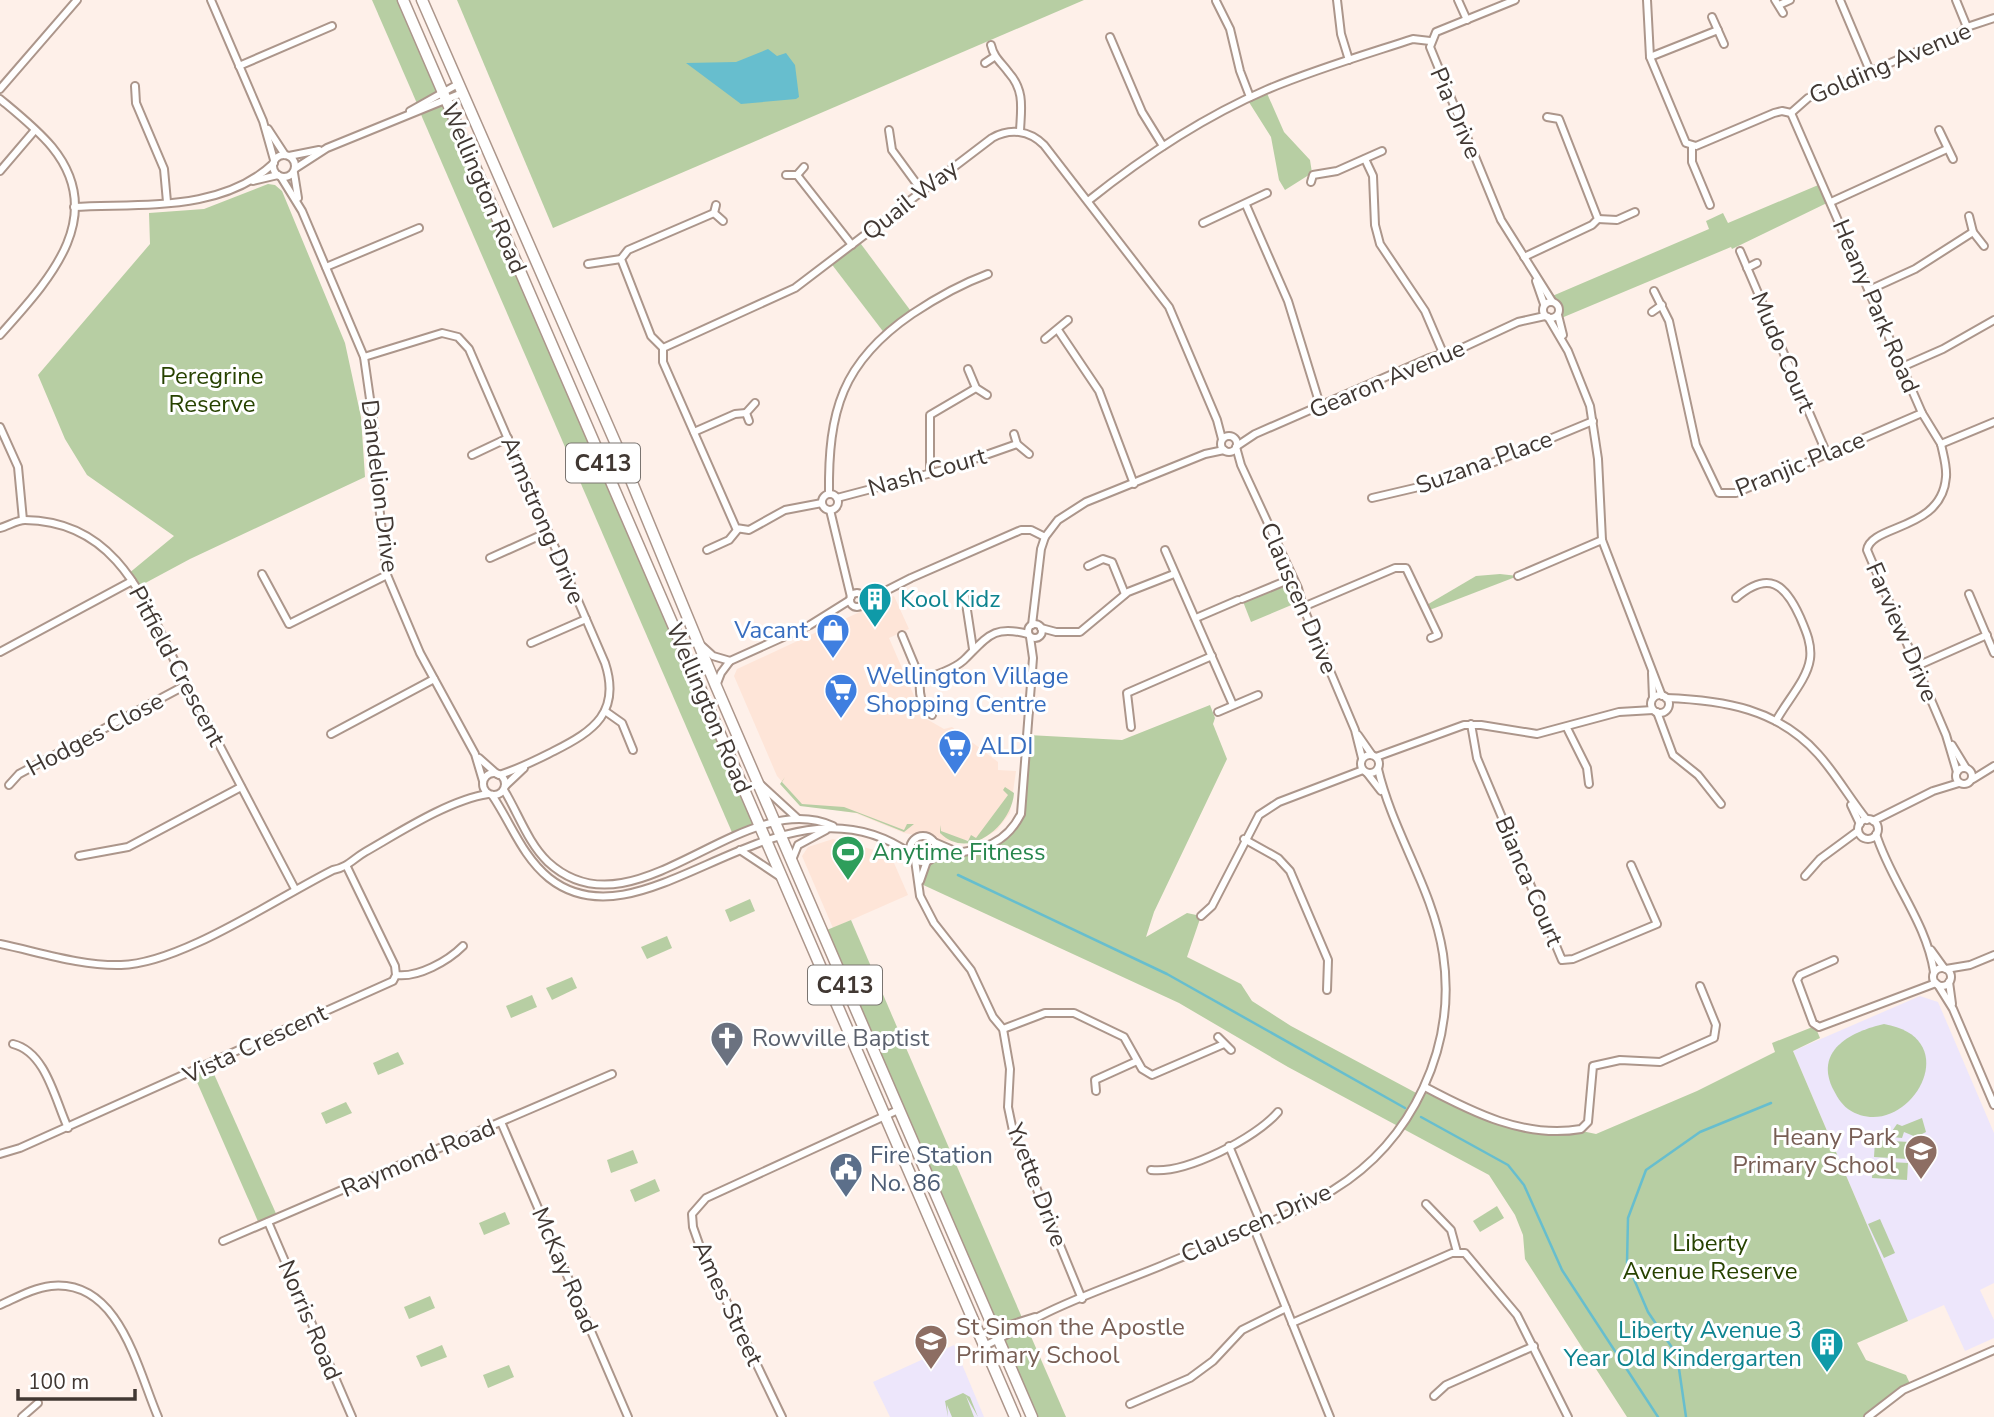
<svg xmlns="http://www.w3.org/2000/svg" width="1994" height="1417" font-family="'Nunito Sans',sans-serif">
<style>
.built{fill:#fee5d8}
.education{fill:#ede6fb}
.green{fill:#b7cea3}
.water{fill:#67bece}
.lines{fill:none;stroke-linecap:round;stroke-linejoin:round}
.stream{stroke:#67bece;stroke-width:2.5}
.street-casing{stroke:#ac968b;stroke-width:10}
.primary-casing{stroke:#ac968b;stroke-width:13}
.street{stroke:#fff;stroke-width:6}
.primary{stroke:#fff;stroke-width:10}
.labels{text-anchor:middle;stroke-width:6;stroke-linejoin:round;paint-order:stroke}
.shield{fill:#fff;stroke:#7a7470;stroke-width:2}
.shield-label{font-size:23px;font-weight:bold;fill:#413833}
.street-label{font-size:24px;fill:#413833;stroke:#fff}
.park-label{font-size:24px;fill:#274200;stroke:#fff}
.culture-label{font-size:24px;fill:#0d838f;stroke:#fff;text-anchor:start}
.shop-label{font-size:24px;fill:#366cbe;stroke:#fff;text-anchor:start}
.leisure-label{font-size:24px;fill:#27864d;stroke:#fff;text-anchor:start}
.worship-label{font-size:24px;fill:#5b616d;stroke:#fff;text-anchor:start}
.education-label{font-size:24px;fill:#785e54;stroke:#fff;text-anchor:end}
.service-label{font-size:24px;fill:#4e5e75;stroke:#fff;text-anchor:start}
</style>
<rect width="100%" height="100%" fill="#fef0e9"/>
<g class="built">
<path d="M894 596 909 629 889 638 915 698 911 701 916 713 944 729 952 727 998 762V770L1016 771 1010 813 997 830 982 839 945 841 904 833 855 813 802 805 777 776 734 676 737 669Z"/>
<path d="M833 839 882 852 894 863 908 895 833 928 802 856 808 847Z"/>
</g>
<g class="education">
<path d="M1920 996 1938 1002 1994 1133V1283L1980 1290 1994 1320V1338L1965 1351 1944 1305 1908 1321 1793 1051Z"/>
<path d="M954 1345 984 1417H890L873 1382Z"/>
</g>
<g class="green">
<path d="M372 0H403L442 91 419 108Z"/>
<path d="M457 0H1084L553 228Z"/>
<path d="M1266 91 1284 132 1310 160 1312 173 1285 190 1279 180 1271 137 1247 99Z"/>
<path d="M446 100 760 827 734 837 419 110Z"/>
<path d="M1823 183 1831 201 1732 249 1731 247 1559 319V306L1550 297 1709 229 1706 221 1723 213 1728 223Z"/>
<path d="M268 184 275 185 282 191 345 343 361 417 365 477 190 559 136 588 128 574 174 536 87 475 65 439 38 375 150 244 149 213 204 209Z"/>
<path d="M858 240 913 314 885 334 830 262Z"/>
<path d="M1500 574 1518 576 1427 611 1425 606 1476 576Z"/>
<path d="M1293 578 1301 601 1251 622 1242 599Z"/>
<path d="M1210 705 1215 718 1213 724 1227 759 1154 912 1146 937 1187 913 1201 916 1187 957 1241 984 1252 1001 1291 1026 1420 1095 1425 1087 1449 1100 1516 1126 1577 1130 1596 1134 1697 1091 1775 1052 1772 1043 1815 1026 1820 1038 1793 1051 1908 1321 1857 1343 1866 1360 1906 1375 1911 1386 1868 1417H1627L1525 1259 1523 1235 1515 1215 1489 1175 1288 1067 1179 1003 919 883 927 861 985 849 1018 821 1028 735 1122 740Z"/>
<path d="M785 777 782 782 802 804 844 807 904 830 907 824H914L904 832 857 813 800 806 780 784Z"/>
<path d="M1005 787 1014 793C1012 825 969 862 940 833V825L941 831 968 841 971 835 976 838 1008 795 1003 790Z"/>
<path d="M750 899 755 911 730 922 725 910Z"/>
<path d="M851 920 1023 1320 993 1329 822 932Z"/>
<path d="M667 936 672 948 647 959 641 947Z"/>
<path d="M572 977 577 988 552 1000 546 988Z"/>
<path d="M532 995 537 1007 511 1018 506 1006Z"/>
<path d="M1884 1024C1972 1039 1904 1147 1848 1109 1841 1104 1836 1095 1832 1087 1815 1049 1853 1031 1884 1024Z"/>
<path d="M398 1052 404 1064 378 1075 373 1063Z"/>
<path d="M210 1065 278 1218 260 1226 193 1073Z"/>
<path d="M346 1102 352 1113 326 1124 321 1113Z"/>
<path d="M1922 1118 1926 1132 1916 1137 1904 1132 1902 1138 1892 1137 1890 1134 1897 1124 1902 1126Z"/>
<path d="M1875 1140 1909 1142 1908 1159 1874 1157Z"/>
<path d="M633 1150 638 1163 611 1173 607 1160Z"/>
<path d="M1873 1161 1908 1163 1907 1180 1872 1178Z"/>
<path d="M655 1179 660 1191 635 1202 630 1190Z"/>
<path d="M1497 1206 1504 1218 1480 1232 1473 1221Z"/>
<path d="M505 1212 510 1224 484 1235 479 1223Z"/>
<path d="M1880 1219 1895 1253 1884 1258 1868 1224Z"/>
<path d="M430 1296 435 1308 409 1319 404 1307Z"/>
<path d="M1026 1325 1066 1417H1032L998 1340Z"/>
<path d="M442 1345 447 1357 421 1367 416 1356Z"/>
<path d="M509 1365 514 1377 488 1388 483 1375Z"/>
<path d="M963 1393 970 1397 978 1417 966 1396 974 1417H952L947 1405 948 1417 945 1401Z"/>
</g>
<path class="water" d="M768 49 777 56 786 53 795 65 799 97 796 99 741 104 686 63 736 62Z"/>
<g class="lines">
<g class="stream">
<path d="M958 875 1167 974 1405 1108"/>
<path d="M1421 1117 1508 1165 1524 1185 1562 1270 1658 1417"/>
<path d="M1686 1417 1677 1355 1648 1312 1627 1263 1628 1218 1646 1170 1700 1132 1771 1103"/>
</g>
<defs>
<g id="street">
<path d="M211 0 263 121 274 160"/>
<path d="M1337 0 1341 34 1349 60"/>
<path d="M1458 0 1467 20"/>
<path d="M1515 0 1436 32 1430 47 1501 220 1552 301"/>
<path d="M1647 0 1650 57 1686 143 1696 146 1774 113 1782 111 1791 113"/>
<path d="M1775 0 1783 13"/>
<path d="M1840 0 1870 71"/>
<path d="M1956 0 1967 27"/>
<path d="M1216 1 1230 29 1240 71 1250 97"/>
<path d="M1779 5 1790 0"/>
<path d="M1712 17 1724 44"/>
<path d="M1110 37 1142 112 1163 146"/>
<path d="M991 45C994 58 1001 62 1009 73 1025 91 1021 109 1020 131"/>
<path d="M1650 57 1718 30"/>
<path d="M985 63 994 57"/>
<path d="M239 66 332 26"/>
<path d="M135 86 136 103 164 169 167 202"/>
<path d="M0 89 77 0"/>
<path d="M0 99C18 114 37 129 52 147 110 218 46 283 0 335"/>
<path d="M410 111 458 84"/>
<path d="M1791 113 1922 413 1941 444"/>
<path d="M1791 113 1808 98 1958 34 1967 27 1994 18"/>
<path d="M268 129 285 155"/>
<path d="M889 130 892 150 922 191"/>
<path d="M1939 130 1953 159"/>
<path d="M1692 146V162L1710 205"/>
<circle cx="284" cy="166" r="11"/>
<path d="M289 156 319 150"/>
<path d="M1365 159 1373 176 1375 225 1380 244 1425 311 1443 353"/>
<path d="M296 168 327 148 462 93"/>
<path d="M0 171 35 130"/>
<path d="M294 173 298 198"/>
<path d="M786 175H797L804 167"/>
<path d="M797 175 852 245"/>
<path d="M281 177 302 211 364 357 374 427 375 470 387 575 420 653 475 754 483 781"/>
<path d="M253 181 278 175"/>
<path d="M1311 182 1313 175 1337 171 1382 151"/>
<path d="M1088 201C1143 157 1201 118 1266 90 1313 70 1364 55 1413 39L1430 41"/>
<path d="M1831 202 1947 149"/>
<path d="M716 205 714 213 723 221"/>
<path d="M1246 205 1288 301 1320 405"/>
<path d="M74 207C140 203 221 213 274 163"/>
<path d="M1969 216 1973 232 1984 246"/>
<path d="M1598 219 1617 220 1635 212"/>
<path d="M1203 223 1267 193"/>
<path d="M1740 251 1826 452"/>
<path d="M1524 257 1592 225 1598 219 1559 119 1547 117"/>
<path d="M588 264 621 259"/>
<path d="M326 267 419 228"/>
<path d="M1747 268 1757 263"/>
<path d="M1536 281 1544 304"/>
<path d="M1869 290 1915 269 1973 232"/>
<path d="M1654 291 1669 321 1696 445 1719 493H1736L1922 413"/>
<circle cx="1551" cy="310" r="8"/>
<path d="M1652 312 1662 305"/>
<path d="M1558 315 1563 335"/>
<path d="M1548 317 1568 351 1590 406 1598 459 1602 540 1662 696"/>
<path d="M1058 330 1099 391 1134 484"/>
<path d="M1045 339 1068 320"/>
<path d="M663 348 651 336 621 259 628 250 714 213"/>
<path d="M364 357 442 333 458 337 469 349 605 663C621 712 594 731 554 751 536 760 519 769 499 775"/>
<path d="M1902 367 1943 349 1994 320"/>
<path d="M968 369 976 388 987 395"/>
<path d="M749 421 746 413 755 403"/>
<path d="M0 427 18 467 23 520"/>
<path d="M694 432 735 414 746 413"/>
<path d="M1014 434 1017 444 1029 454"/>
<circle cx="1229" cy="444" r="8"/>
<path d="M1941 444C1943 454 1947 466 1946 477 1942 531 1871 524 1867 550L1946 735 1957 772"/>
<path d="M1941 444 1994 422"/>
<path d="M1237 446 1255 434 1429 358 1462 348 1518 322 1545 316"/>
<path d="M1236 447 1241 465 1298 588 1303 607 1355 730 1362 758"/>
<path d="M472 455 508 438"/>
<path d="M930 473V415L976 388"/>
<path d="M829 494C828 411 842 362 912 314 936 298 961 284 988 274"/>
<circle cx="830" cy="502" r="8"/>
<path d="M837 498 943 470 1017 444"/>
<path d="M1372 498 1453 479 1593 421"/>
<path d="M822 503 785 510 749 530 736 528 663 362V348L795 288 992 138C1010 128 1029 130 1044 145L1169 307 1217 420 1222 439"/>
<path d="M830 510 851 597"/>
<path d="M0 528C8 526 17 520 25 520 118 521 145 602 180 672L184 686 201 710 295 889"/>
<path d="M707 550 729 540 738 529"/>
<path d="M1165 550 1233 705"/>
<path d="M490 558 548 532"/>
<path d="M1088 566 1103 559 1112 562 1125 594"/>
<path d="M262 574 289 624 387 575"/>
<path d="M1518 576 1602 540"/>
<circle cx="857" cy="600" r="7"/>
<path d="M1969 594 1994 653"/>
<path d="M965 597 973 649"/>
<path d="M1736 598C1769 570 1785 584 1800 617 1806 631 1812 644 1810 659 1807 680 1786 702 1776 721"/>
<path d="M1242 599 1293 578"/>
<path d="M864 602 911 578 1021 530H1031L1045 537"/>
<path d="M1303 607 1395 568H1406L1438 635 1431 638"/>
<path d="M1196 618 1238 600"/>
<circle cx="1035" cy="631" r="7"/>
<path d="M1032 625 1041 549 1045 537 1058 520 1086 502 1205 454 1224 450"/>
<path d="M1041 628 1056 632H1080L1128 592 1174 574"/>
<path d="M902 635 917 671 926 678C939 674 957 668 966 658 988 636 994 625 1028 634"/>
<path d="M531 643 586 619"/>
<path d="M702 646 713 656 730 661"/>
<path d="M0 652 132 581"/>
<path d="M1917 666 1987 635"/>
<path d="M1652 673 1653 698"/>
<path d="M921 676C918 691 920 705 932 715"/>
<path d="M716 686 721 673 730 661 810 625 850 600"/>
<circle cx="1660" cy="704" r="9"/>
<path d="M1666 698C1724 700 1778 709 1818 754 1836 774 1850 799 1867 820"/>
<path d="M605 711 622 723 633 750"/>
<path d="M1218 712 1258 695"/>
<path d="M1657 712 1673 755 1698 775 1721 804"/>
<path d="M1471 724 1477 758 1562 960 1573 959 1657 924 1631 865"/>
<path d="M1131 727 1127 693 1212 656"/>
<path d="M1567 728 1587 768 1589 784"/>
<path d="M331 734 434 679"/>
<path d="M1358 735 1372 755"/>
<path d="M1952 745 1966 768"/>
<circle cx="1370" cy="764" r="9"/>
<path d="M1376 757 1464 725H1481L1537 734 1619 712 1653 710"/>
<path d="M479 758 497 774"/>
<circle cx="1964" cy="776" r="8"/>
<circle cx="494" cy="784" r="11"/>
<path d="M1367 773 1381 791"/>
<path d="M1973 779 1994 766"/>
<path d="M760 784 797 818"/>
<path d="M9 785 19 774 184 686"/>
<path d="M505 786 524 768"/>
<path d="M504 790C518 813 528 843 548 862 634 941 741 785 833 826"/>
<path d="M492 795C511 823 522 856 549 878 646 955 780 761 911 854"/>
<path d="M1851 805 1860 824"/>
<circle cx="1868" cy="829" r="10"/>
<path d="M1873 821 1933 791 1959 783"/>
<path d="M1876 834C1891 882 1926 921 1934 972"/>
<circle cx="923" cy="849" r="13"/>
<path d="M1244 839 1278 858 1290 871 1328 960 1327 990"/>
<path d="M934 842 955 851"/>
<path d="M740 850 782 878"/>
<path d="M79 856 128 847 241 787"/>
<path d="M933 858C970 849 1001 853 1021 814L1033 658 1030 637"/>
<path d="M792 860 798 845 826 830"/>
<path d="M915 860 920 896 934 923 971 970 993 1017 1003 1029 1010 1069 1008 1107 1013 1131 1082 1299"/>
<path d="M1805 876 1820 859 1858 831"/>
<path d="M920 881 927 861"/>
<path d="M1201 916 1212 906 1259 815 1279 802 1363 770"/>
<path d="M0 944C39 952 80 966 121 965 180 964 277 898 333 870 348 867 353 859 365 852 400 832 449 800 488 794"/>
<path d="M1931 950 1944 968"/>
<path d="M1834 960 1800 975 1797 980 1813 1023 1819 1027 1936 983"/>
<circle cx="1942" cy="977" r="9"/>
<path d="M1946 969 1970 965 1994 955"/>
<path d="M396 975C418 978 448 961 463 946"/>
<path d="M1949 982 1952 1004"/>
<path d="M1938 985 1953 1009 1994 1105"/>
<path d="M1003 1029 1045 1013H1074L1124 1037 1142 1069 1152 1075 1224 1044"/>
<path d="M1218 1037 1231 1050"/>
<path d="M13 1044C46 1052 55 1100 68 1128"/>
<path d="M1425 1087C1472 1112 1525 1139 1581 1129L1588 1122 1593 1066 1620 1060 1660 1062 1714 1038 1716 1025 1700 986"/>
<path d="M1096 1091 1095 1080 1137 1061"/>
<path d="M501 1122 628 1417"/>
<path d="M1229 1146 1261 1223"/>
<path d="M0 1154 20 1148 393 981 396 975 395 966 347 867"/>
<path d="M1151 1170C1186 1174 1256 1138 1278 1112"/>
<path d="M1426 1204 1451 1230 1457 1252"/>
<path d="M268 1222 352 1417"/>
<path d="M1253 1226 1330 1417"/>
<path d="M223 1241 612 1074"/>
<path d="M0 1305C16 1298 33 1288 51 1286 119 1279 137 1368 158 1417"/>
<path d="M1292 1323 1452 1253H1465L1517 1315 1568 1417"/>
<path d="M979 1335 1035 1317"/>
<path d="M984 1346C1004 1337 1021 1326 1040 1316 1079 1296 1122 1282 1163 1265 1219 1241 1281 1222 1333 1190 1413 1141 1457 1046 1443 954 1433 889 1393 833 1378 769"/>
<path d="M1434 1396 1446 1385 1534 1346"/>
<path d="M1130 1404 1190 1378 1213 1361 1242 1330 1286 1308"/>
<path d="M22 1417 38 1403"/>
<path d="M782 1417 699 1244 693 1227 692 1214 706 1198 898 1110"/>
<path d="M1868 1417 1903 1390 1994 1350"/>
</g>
<g id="primary">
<path d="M403 0 1015 1417"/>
<path d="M422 0 619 451 716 686 1032 1417"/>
</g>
</defs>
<use href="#street" class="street-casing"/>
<use href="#primary" class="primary-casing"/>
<use href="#street" class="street"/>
<use href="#primary" class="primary"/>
</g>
<defs>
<symbol id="building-pin" viewBox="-11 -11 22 30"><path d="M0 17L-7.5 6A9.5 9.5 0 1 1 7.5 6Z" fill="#0f9aa8" stroke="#fff"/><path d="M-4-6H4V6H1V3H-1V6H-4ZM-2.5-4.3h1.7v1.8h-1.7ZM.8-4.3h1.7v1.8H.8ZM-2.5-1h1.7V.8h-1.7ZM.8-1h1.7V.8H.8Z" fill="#fff"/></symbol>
<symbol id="shop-pin" viewBox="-11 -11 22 30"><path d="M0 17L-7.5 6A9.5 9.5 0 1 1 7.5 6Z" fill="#3f7fe0" stroke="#fff"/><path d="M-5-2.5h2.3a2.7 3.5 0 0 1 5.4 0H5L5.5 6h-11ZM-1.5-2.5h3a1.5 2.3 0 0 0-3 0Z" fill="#fff"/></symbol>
<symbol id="supermarket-pin" viewBox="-11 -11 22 30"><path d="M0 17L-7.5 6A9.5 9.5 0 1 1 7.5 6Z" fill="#3f7fe0" stroke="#fff"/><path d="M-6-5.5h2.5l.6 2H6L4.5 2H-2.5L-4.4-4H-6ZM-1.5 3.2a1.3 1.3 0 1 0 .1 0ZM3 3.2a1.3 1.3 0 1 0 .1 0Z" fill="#fff"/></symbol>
<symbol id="stadium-pin" viewBox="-11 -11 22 30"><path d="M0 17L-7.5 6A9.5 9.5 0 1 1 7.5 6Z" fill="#2e9e5b" stroke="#fff"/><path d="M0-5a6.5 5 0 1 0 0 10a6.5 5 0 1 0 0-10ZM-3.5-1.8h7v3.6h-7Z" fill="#fff"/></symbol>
<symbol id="church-pin" viewBox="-11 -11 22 30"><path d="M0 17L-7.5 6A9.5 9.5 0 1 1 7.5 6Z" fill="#6b7280" stroke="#fff"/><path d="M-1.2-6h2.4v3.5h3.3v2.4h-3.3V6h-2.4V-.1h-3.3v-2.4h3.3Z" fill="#fff"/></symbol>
<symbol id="school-pin" viewBox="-11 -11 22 30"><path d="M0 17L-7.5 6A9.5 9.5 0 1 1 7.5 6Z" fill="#8d6e63" stroke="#fff"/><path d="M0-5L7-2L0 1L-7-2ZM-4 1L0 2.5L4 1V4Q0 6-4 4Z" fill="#fff"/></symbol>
<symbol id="civic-pin" viewBox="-11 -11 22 30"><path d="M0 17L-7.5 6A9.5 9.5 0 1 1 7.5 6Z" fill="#5c6f8a" stroke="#fff"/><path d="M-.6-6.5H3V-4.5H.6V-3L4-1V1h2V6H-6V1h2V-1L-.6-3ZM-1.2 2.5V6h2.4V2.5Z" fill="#fff"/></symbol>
</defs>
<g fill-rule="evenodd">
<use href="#building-pin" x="856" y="580" width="38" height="52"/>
<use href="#shop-pin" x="814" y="611" width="38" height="52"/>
<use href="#supermarket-pin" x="822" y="671" width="38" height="52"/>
<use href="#supermarket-pin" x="936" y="727" width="38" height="52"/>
<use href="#stadium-pin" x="829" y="833" width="38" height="52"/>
<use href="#church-pin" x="708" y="1019" width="38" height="52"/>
<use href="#school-pin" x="1902" y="1132" width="38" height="52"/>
<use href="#civic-pin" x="827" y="1150" width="38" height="52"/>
<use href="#school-pin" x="912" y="1322" width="38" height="52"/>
<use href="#building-pin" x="1808" y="1325" width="38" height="52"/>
</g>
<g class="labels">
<g class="shield">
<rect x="566" y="443.5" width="74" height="39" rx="5"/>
<rect x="808" y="965.5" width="74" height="39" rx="5"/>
</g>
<g class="shield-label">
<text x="603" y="471">C413</text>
<text x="845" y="993">C413</text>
</g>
<g class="street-label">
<text transform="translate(1890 63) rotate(-23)" y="8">Golding Avenue</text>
<text transform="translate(1456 113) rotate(67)" y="8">Pia Drive</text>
<text transform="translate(484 188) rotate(67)" y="8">Wellington Road</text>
<text transform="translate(910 200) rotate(-38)" y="8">Quail Way</text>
<text transform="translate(1876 306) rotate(67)" y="8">Heany Park Road</text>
<text transform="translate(1783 352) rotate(67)" y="8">Mudo Court</text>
<text transform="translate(1387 379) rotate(-23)" y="8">Gearon Avenue</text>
<text transform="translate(1484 462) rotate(-20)" y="8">Suzana Place</text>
<text transform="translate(1800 464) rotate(-22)" y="8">Pranjic Place</text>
<text transform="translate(927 472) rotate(-16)" y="8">Nash Court</text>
<text transform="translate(380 486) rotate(83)" y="8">Dandelion Drive</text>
<text transform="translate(543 520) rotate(67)" y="8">Armstrong Drive</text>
<text transform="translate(1299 598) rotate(67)" y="8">Clauscen Drive</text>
<text transform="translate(1902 632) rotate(67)" y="8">Farview Drive</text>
<text transform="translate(177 666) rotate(62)" y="8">Pitfield Crescent</text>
<text transform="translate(709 708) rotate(67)" y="8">Wellington Road</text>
<text transform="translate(95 734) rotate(-28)" y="8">Hodges Close</text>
<text transform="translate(1529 881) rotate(67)" y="8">Bianca Court</text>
<text transform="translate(255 1044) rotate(-25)" y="8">Vista Crescent</text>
<text transform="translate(418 1158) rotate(-23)" y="8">Raymond Road</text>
<text transform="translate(1037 1185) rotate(69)" y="8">Yvette Drive</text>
<text transform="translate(1256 1223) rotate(-24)" y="8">Clauscen Drive</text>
<text transform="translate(565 1270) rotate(67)" y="8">McKay Road</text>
<text transform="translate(728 1303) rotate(65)" y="8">Ames Street</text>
<text transform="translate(310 1320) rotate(67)" y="8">Norris Road</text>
</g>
<g class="park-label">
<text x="212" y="384">Peregrine<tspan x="212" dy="28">Reserve</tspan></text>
<text x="1710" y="1251">Liberty<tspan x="1710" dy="28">Avenue Reserve</tspan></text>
</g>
<g class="culture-label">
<text x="900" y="607">Kool Kidz</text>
<text x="1802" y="1338" text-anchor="end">Liberty Avenue 3<tspan x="1802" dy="28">Year Old Kindergarten</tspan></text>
</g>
<g class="shop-label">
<text x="808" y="638" text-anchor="end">Vacant</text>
<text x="866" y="684">Wellington Village<tspan x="866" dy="28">Shopping Centre</tspan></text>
<text x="979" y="754">ALDI</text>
</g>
<g class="leisure-label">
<text x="872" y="860">Anytime Fitness</text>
</g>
<g class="worship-label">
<text x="752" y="1046">Rowville Baptist</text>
</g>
<g class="education-label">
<text x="1896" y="1145">Heany Park<tspan x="1896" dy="28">Primary School</tspan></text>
<text x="956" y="1335" text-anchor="start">St Simon the Apostle<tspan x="956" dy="28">Primary School</tspan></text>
</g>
<g class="service-label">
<text x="870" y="1163">Fire Station<tspan x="870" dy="28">No. 86</tspan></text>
</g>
</g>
<path d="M18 1389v10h117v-10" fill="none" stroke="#413833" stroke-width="3.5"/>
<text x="28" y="1389" font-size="21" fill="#413833" stroke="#ffffff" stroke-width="5" paint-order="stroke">100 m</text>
</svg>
